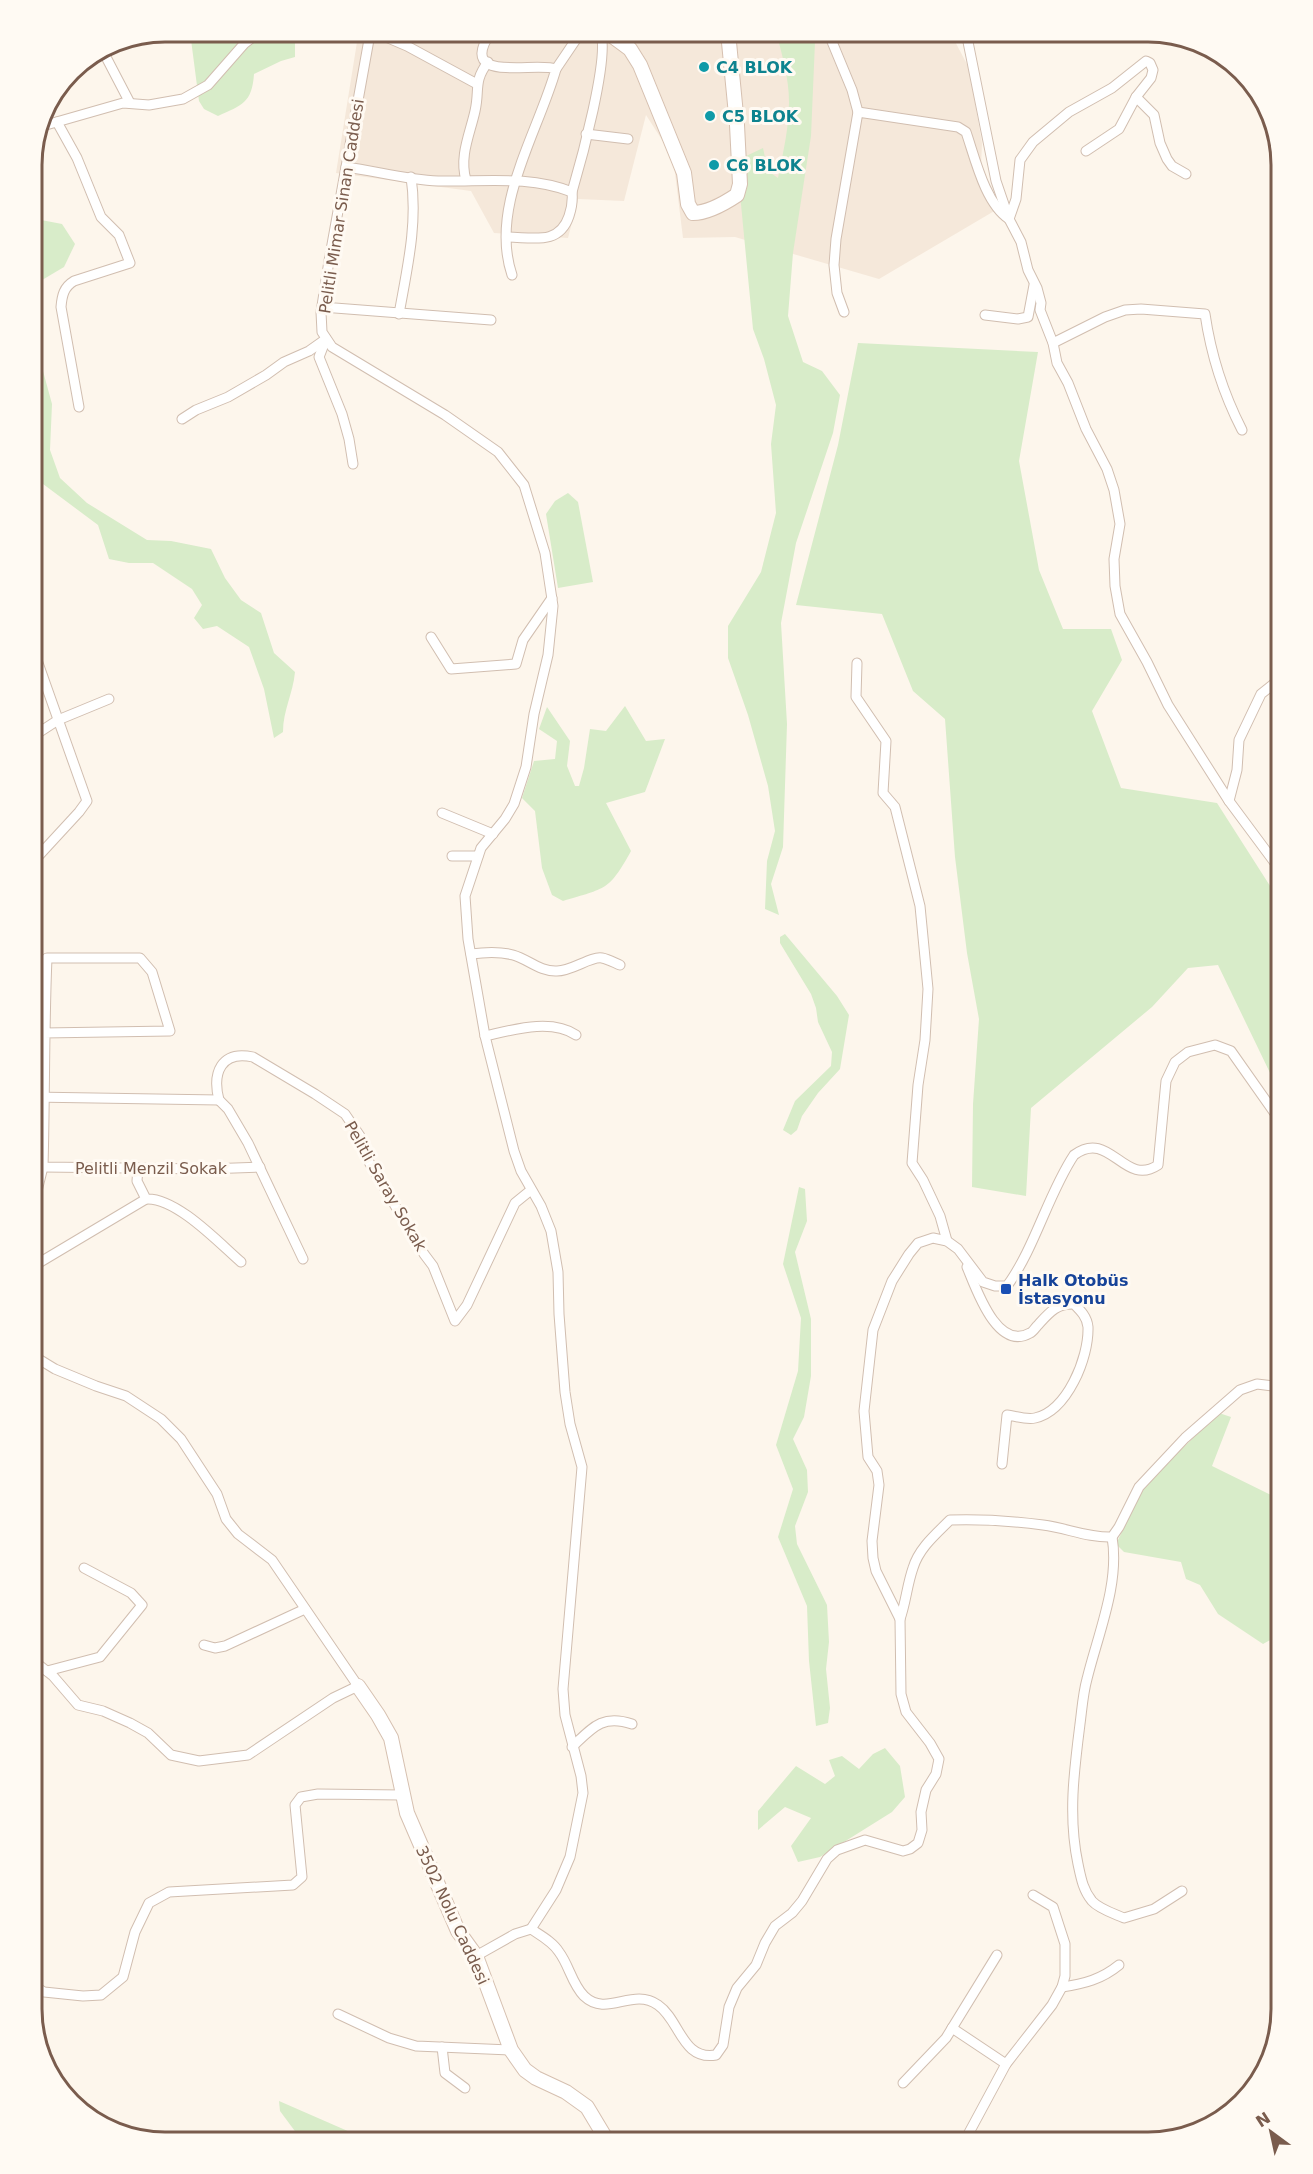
<svg xmlns="http://www.w3.org/2000/svg" width="1313" height="2174" font-family="'DejaVu Sans',sans-serif">
<style>
.residential{fill:#f5e8da}
.green{fill:#d8ecc9}
.lines{fill:none;stroke-linecap:round;stroke-linejoin:round}
.street-casing{stroke:#d1beb0;stroke-width:11}
.secondary-casing{stroke:#d6c0b0;stroke-width:16}
.street{stroke:#fff;stroke-width:9}
.secondary{stroke:#fff;stroke-width:14}
.culture-dot{fill:#0f9aa8;stroke:#fffaf3;stroke-width:2}
.transit-dot{fill:#1a4fb4;stroke:#fffaf3;stroke-width:2}
.labels{text-anchor:middle;stroke-width:6;stroke-linejoin:round;paint-order:stroke}
.culture-label{font-size:16px;font-weight:bold;fill:#0d838f;stroke:#fffaf3;text-anchor:start}
.street-label{font-size:16px;fill:#7a5c4d;stroke:#fffaf3}
.transit-label{font-size:16px;font-weight:bold;fill:#164399;stroke:#fffaf3;text-anchor:start}
.rim{fill:none;stroke:#7a5c4d;stroke-width:3}
</style>
<rect width="100%" height="100%" fill="#fdf6ec"/>
<path class="residential" d="M308 32H950L969 68 982 143 981 167 996 210 879 279 735 237 683 238 673 157 646 115 624 201 578 199 568 238 494 233 471 191 336 173 357 42 310 41Z"/>
<g class="green">
<path d="M190 32H232L239 48 252 32H295V57L281 61 254 74C252 103 242 105 218 116L204 109 199 101Z"/>
<path d="M776 32H814L815 42 811 136 793 253 788 316 803 362 822 371 840 395 833 433 796 543 781 623 787 724 783 847 771 884 779 915 765 909 767 861 775 831 768 786 748 715 728 658V626L761 572 776 513 771 444 776 405 764 359 753 329 740 194 744 157 763 148 768 171 778 178C783 153 789 128 789 102 789 79 782 54 776 32Z"/>
<path d="M36 219 62 224 75 244 64 267 32 286V220Z"/>
<path d="M32 342 40 360 52 404 50 450 60 478 87 503 147 540 171 541 211 549 225 578 241 600 261 613 274 653 295 672C293 694 283 710 283 732L274 738 264 689 249 647 217 626 203 629 194 618 202 605 192 589 153 563H129L109 559 98 525 39 481 32 442 39 397 32 373Z"/>
<path d="M858 343 1038 352 1019 461 1039 570 1063 629H1111L1122 660 1092 711 1121 788 1217 803 1281 903V1062L1272 1077 1218 965 1188 968 1152 1007 1031 1108 1026 1196 972 1187 973 1104 979 1019 967 953 955 857 945 719 913 691 882 614 796 605 838 445Z"/>
<path d="M568 493 578 502 593 582 558 588 546 514 555 501Z"/>
<path d="M625 706 646 741 665 739 645 792 606 803 631 851C609 891 606 888 563 901L552 895 542 868 535 811 522 798 534 761 555 759 557 741 539 729 547 707 570 741 567 766 575 786H579L584 768 590 729 606 731Z"/>
<path d="M785 934 837 996 849 1015 840 1069 818 1093 802 1116 797 1130 791 1135 783 1130 795 1101 831 1066 832 1052 818 1022 816 1008 811 994 780 943V937Z"/>
<path d="M799 1187 805 1189 807 1221 795 1252 811 1319V1376L804 1417 793 1439 807 1470 808 1492 795 1526 797 1544 827 1605 829 1642 826 1669 830 1708 828 1723 816 1726 809 1661 807 1606 778 1537 793 1489 776 1445 798 1371 801 1318 783 1264Z"/>
<path d="M1219 1413 1231 1417 1212 1466 1281 1500V1634L1263 1644 1218 1614 1200 1585 1186 1579 1181 1562 1124 1552 1116 1544 1142 1491 1160 1470Z"/>
<path d="M885 1748 900 1766 905 1797 892 1812 820 1857 798 1862 791 1846 811 1818 785 1807 758 1830V1811L796 1766 825 1784 835 1776 829 1760 842 1756 859 1769 873 1754Z"/>
<path d="M279 2101 350 2132 361 2142H303L280 2111Z"/>
</g>
<g class="lines">
<defs>
<g id="street">
<path d="M491 32C455 85 536 61 556 69 538 133 489 207 512 275"/>
<path d="M828 32 852 90 858 112"/>
<path d="M966 32 996 181 1009 219 1021 242 1028 270 1037 288 1041 303 1040 310 1053 343 1057 363 1068 383 1086 429 1107 469 1114 490 1120 524 1114 559 1115 586 1120 614 1147 662 1168 705 1229 801"/>
<path d="M348 33 379 34 407 46 477 84"/>
<path d="M370 34 329 261 321 312 322 332 332 347 445 415 498 452 524 485 545 553 553 606 548 655 534 714 526 767 514 804 505 819 481 848 465 896 468 939 485 1036 514 1151 521 1171 541 1206 551 1231 558 1272 559 1314 565 1392 570 1424 582 1467 563 1689 565 1715 581 1776 583 1793 570 1857 556 1890 531 1929"/>
<path d="M106 57 130 103"/>
<path d="M556 69 581 32"/>
<path d="M1136 97 1154 115 1160 143 1167 159 1172 166 1186 174"/>
<path d="M57 122 77 158 101 217 119 235 130 263 74 281C64 287 62 295 61 307L79 407"/>
<path d="M39 127 123 103 149 105 183 99 208 85 244 44 259 32"/>
<path d="M586 134 628 139"/>
<path d="M346 167C376 171 407 180 438 181 483 182 529 175 572 192 580 165 611 53 600 32"/>
<path d="M466 180C459 156 470 134 475 111 480 89 473 82 488 62"/>
<path d="M507 237C532 237 559 246 569 216 572 207 573 201 572 192"/>
<path d="M322 307 491 320"/>
<path d="M844 312 837 293 834 265 836 239 858 112 958 127 966 132C975 158 985 203 1009 219L1016 199 1020 160 1033 142 1069 112 1112 88 1146 61 1150 63 1153 70 1151 78 1136 97 1119 129 1086 151"/>
<path d="M399 314C407 269 418 223 411 177"/>
<path d="M985 315 1018 319 1028 317 1034 285"/>
<path d="M326 339 319 357 342 414 349 439 353 464"/>
<path d="M1053 343 1105 317 1125 310 1141 309 1205 314C1211 355 1223 393 1242 430"/>
<path d="M182 419 196 410 228 397 266 375 284 362 309 351 326 339"/>
<path d="M431 637 451 669 516 664 523 640 552 598"/>
<path d="M857 663 856 697 886 741 883 793 895 807 920 906 928 989 925 1040 918 1085 912 1163 923 1180 940 1216 947 1241"/>
<path d="M32 737 58 720 109 699"/>
<path d="M442 813 493 834"/>
<path d="M452 856H478"/>
<path d="M32 863 79 812 87 801 32 646"/>
<path d="M1281 871 1229 801 1237 770 1239 740 1261 694 1281 678"/>
<path d="M471 954C485 952 499 951 513 955 528 959 540 972 557 971 572 971 591 956 602 958 608 959 615 963 620 965"/>
<path d="M32 1033H44L170 1031 152 972 140 958H47C44 1027 45 1097 43 1167L207 1169 260 1167"/>
<path d="M485 1036C512 1030 551 1018 576 1035"/>
<path d="M32 1097 219 1100"/>
<path d="M219 1100C212 1073 221 1050 253 1057L315 1094 345 1114 360 1136 369 1162 424 1254 433 1266 455 1321 467 1305 515 1203 531 1190"/>
<path d="M219 1100 228 1109 248 1143 303 1259"/>
<path d="M138 1168 137 1181 146 1199C176 1197 219 1243 241 1262"/>
<path d="M32 1211 43 1167 32 1166"/>
<path d="M32 1267 146 1199"/>
<path d="M967 1267C976 1288 997 1352 1030 1333 1033 1332 1035 1328 1037 1326 1048 1314 1056 1303 1074 1304 1081 1311 1087 1317 1088 1327 1089 1358 1067 1411 1035 1418 1026 1420 1015 1416 1007 1415L1002 1464"/>
<path d="M1112 1537C1120 1583 1098 1634 1087 1679 1083 1693 1082 1709 1080 1724 1074 1771 1068 1817 1078 1864 1081 1878 1083 1890 1092 1901 1099 1909 1115 1914 1124 1918L1154 1909 1182 1891"/>
<path d="M900 1619C906 1602 907 1585 913 1568 919 1548 936 1534 950 1520 981 1519 1013 1521 1043 1525 1067 1528 1088 1538 1112 1537L1119 1527 1139 1487 1185 1438 1240 1390 1257 1384 1281 1387"/>
<path d="M204 1645 215 1648 225 1646 305 1609"/>
<path d="M32 1662 39 1665 53 1676 78 1705 103 1711 130 1723 148 1733 171 1755 199 1761 248 1755 333 1698 358 1686 272 1560 238 1534 226 1519 217 1494 181 1439 161 1419 126 1396 96 1386 55 1369 32 1355"/>
<path d="M47 1671 100 1657 142 1605 131 1593 84 1568"/>
<path d="M572 1747C592 1728 602 1714 632 1724"/>
<path d="M531 1929C540 1935 553 1942 559 1952 569 1965 572 1984 584 1996 607 2018 632 1987 658 2005 680 2020 682 2061 716 2055L723 2045 729 2007 737 1988 756 1965 765 1943 775 1926 792 1913 802 1901 827 1859 837 1850 865 1840 903 1851 910 1849 918 1843 922 1830 921 1812 926 1790 936 1774 939 1759 930 1743 906 1712 901 1694 900 1619 876 1571 873 1558 872 1541 879 1485 877 1471 868 1457 864 1411 873 1330 892 1281 909 1254 918 1243 933 1238 947 1241 958 1249 983 1282 995 1286H1007C1035 1248 1048 1194 1074 1155 1110 1128 1124 1188 1158 1165L1166 1081 1175 1062 1188 1052 1215 1045 1231 1051 1281 1122"/>
<path d="M476 1956 515 1934 531 1929"/>
<path d="M32 1985 44 1992 83 1996 101 1995 123 1977 135 1932 149 1903 169 1892 293 1885 302 1877 295 1805 301 1797 318 1794 402 1795"/>
<path d="M1062 1987C1084 1984 1102 1979 1119 1965"/>
<path d="M338 2014 389 2038 416 2046 511 2050"/>
<path d="M952 2028 1006 2064"/>
<path d="M442 2047 445 2073 465 2088"/>
<path d="M903 2083 946 2038 997 1955"/>
<path d="M964 2142 1006 2064 1052 2005 1062 1987 1065 1976V1944L1053 1907 1033 1895"/>
</g>
<g id="secondary">
<path d="M370 32V34"/>
<path d="M607 32 630 49 640 65 684 173 688 204 693 213C708 213 725 203 737 195L740 184 737 125 728 32"/>
<path d="M358 1686 378 1715 391 1738 407 1813 458 1931 476 1956 511 2050 525 2070 536 2078 566 2092 587 2107 608 2142"/>
</g>
</defs>
<use href="#street" class="street-casing"/>
<use href="#secondary" class="secondary-casing"/>
<use href="#street" class="street"/>
<use href="#secondary" class="secondary"/>
</g>
<g class="culture-dot">
<circle cx="704" cy="67" r="6"/>
<circle cx="710" cy="116" r="6"/>
<circle cx="714" cy="165" r="6"/>
</g>
<rect class="transit-dot" x="1000" y="1283" width="12" height="12" rx="3"/>
<g class="labels">
<g class="culture-label">
<text x="716" y="73">C4 BLOK</text>
<text x="722" y="122">C5 BLOK</text>
<text x="726" y="171">C6 BLOK</text>
</g>
<g class="street-label">
<text transform="translate(341 206) rotate(-81)" y="6">Pelitli Mimar Sinan Caddesi</text>
<text x="151" y="1174">Pelitli Menzil Sokak</text>
<text transform="translate(386 1186) rotate(60)" y="6">Pelitli Saray Sokak</text>
<text transform="translate(453 1915) rotate(65)" y="6">3502 Nolu Caddesi</text>
</g>
<g class="transit-label">
<text x="1018" y="1286">Halk Otobüs<tspan x="1018" dy="18">İstasyonu</tspan></text>
</g>
</g>
<path d="M0 0H1313V2174H0ZM165 42H1148A123 123 0 0 1 1271 165V2009A123 123 0 0 1 1148 2132H165A123 123 0 0 1 42 2009V165A123 123 0 0 1 165 42Z" fill="#fffaf3" fill-rule="evenodd"/>
<path class="rim" d="M165 42H1148A123 123 0 0 1 1271 165V2009A123 123 0 0 1 1148 2132H165A123 123 0 0 1 42 2009V165A123 123 0 0 1 165 42Z"/>
<g transform="translate(1271 2132) rotate(327)" stroke="#fffaf3" stroke-width="4.5" paint-order="stroke">
<path d="M0-4.5L10 22L0 15L-10 22Z" fill="#7a5c4d"/>
<text y="-9" font-size="16" font-weight="bold" text-anchor="middle" fill="#7a5c4d">N</text>
</g>
</svg>
